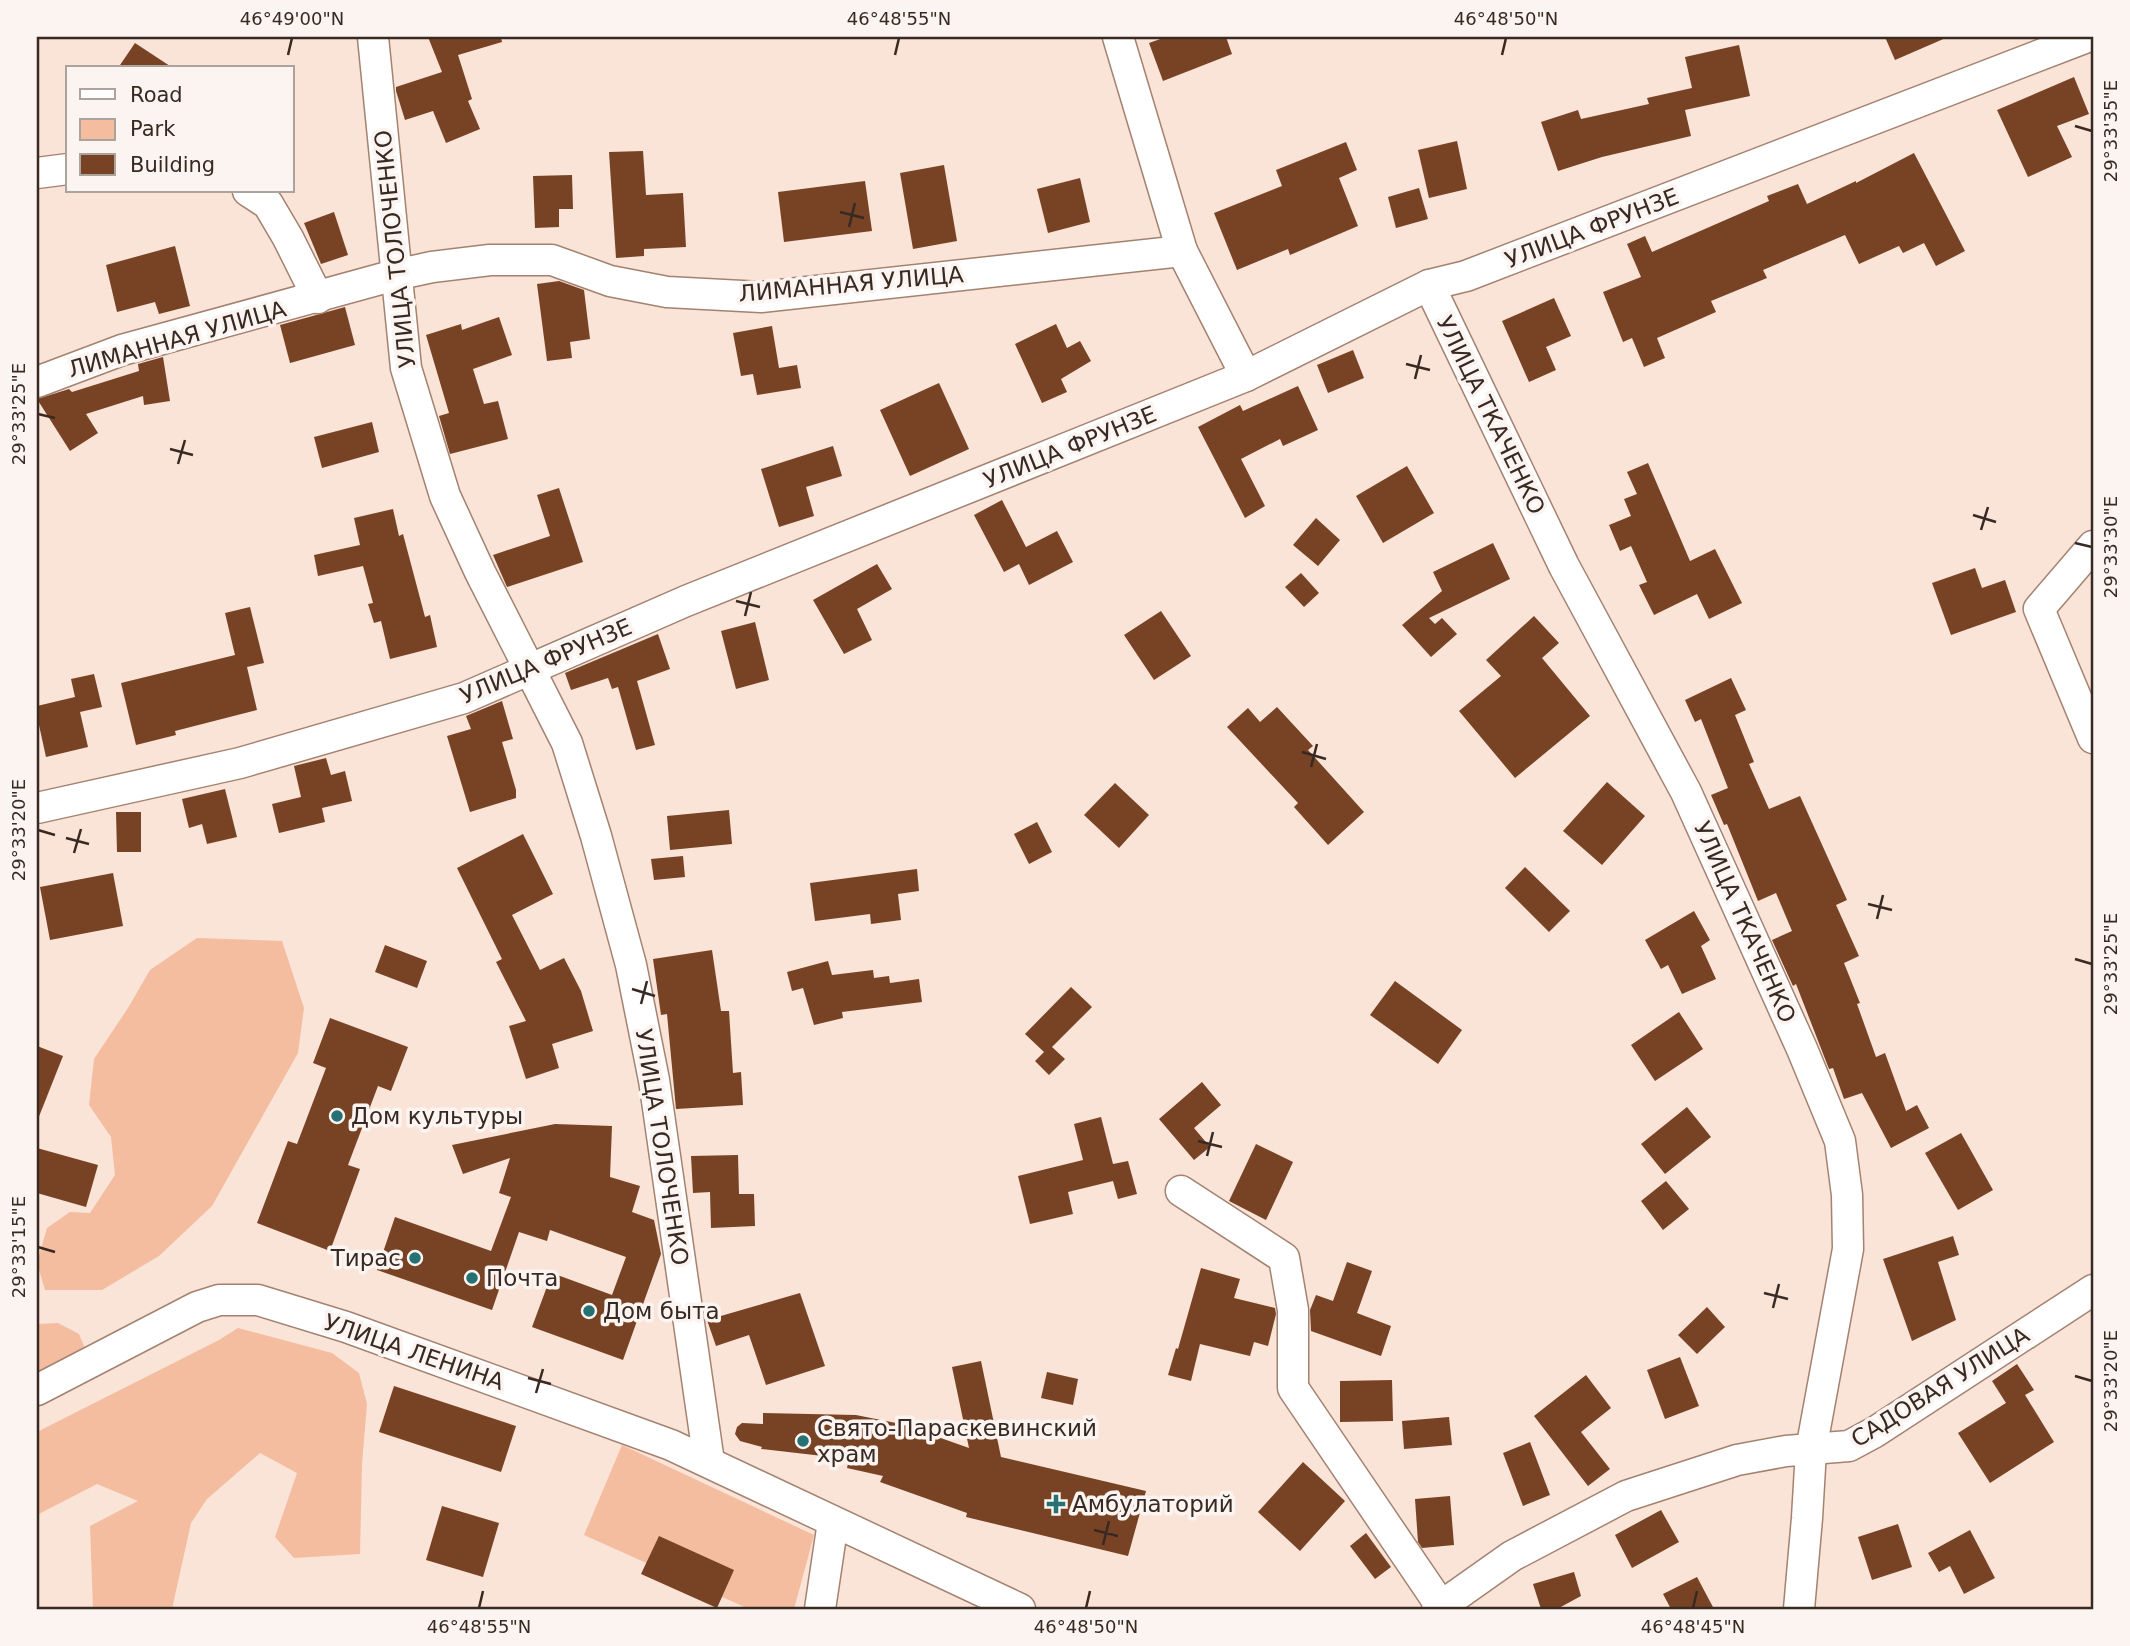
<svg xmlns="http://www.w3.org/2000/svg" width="2130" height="1646" font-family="'DejaVu Sans',sans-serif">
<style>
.green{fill:#f4bda0}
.building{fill:#784324}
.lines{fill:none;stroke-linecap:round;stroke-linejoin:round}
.minor-casing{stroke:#a48270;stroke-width:33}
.minor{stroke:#fff;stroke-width:30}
.ticks{fill:none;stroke:#382a23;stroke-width:2.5}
.poi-dot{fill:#267174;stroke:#fbf4f0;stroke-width:2.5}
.labels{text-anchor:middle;stroke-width:7;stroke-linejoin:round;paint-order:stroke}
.street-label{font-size:23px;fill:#382a23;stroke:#fbf4f0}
.poi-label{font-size:23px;fill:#382a23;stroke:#fbf4f0;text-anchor:start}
.neatline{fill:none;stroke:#382a23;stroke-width:2.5}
.ticks-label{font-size:18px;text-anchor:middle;fill:#382a23}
</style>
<rect width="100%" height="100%" fill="#fae3d7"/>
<g class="green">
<path d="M197 938 282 941 304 1008 298 1053 212 1206 159 1256 102 1290H45L37 1263 47 1228 70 1212 90 1213 115 1175 111 1137 89 1105 94 1059 128 1008 150 970Z"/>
<path d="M58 1323 79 1334 86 1351 37 1377V1324Z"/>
<path d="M238 1328 332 1353 359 1373 367 1404 362 1464 360 1554 294 1558 275 1537 297 1473 260 1453 207 1499 191 1523 172 1609H93L90 1526 138 1501 97 1484 37 1515V1432L219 1340Z"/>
<path d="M622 1445 814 1535 794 1609H749L584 1535Z"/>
</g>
<g class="building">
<path d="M428 37H501L502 42 458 55 472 99 468 101 480 129 446 143 433 111 405 120 396 91V87L442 72Z"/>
<path d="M1166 37H1226L1232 54 1163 81 1149 43Z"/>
<path d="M1885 37H1948L1895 60Z"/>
<path d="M135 43 173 68H118Z"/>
<path d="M1739 45 1750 96 1685 110 1691 136 1602 157 1558 171 1541 122 1578 110 1581 119 1649 104 1647 98 1692 88 1685 57Z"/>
<path d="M2074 77 2089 114 2057 126 2072 157 2028 177 1997 110Z"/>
<path d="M1457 141 1467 189 1429 198 1418 150Z"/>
<path d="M1346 142 1357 170 1339 178 1358 226 1290 255 1288 249 1237 270 1214 213 1282 186 1276 170Z"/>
<path d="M643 151 646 195 683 193 686 247 644 249V256L616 258 609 152Z"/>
<path d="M1914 153 1965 251 1936 266 1924 243 1903 253 1899 246 1859 264 1845 235 1763 270 1767 278 1711 301 1716 312 1657 338 1665 358 1644 367 1632 338 1623 342 1603 292 1641 277 1627 244 1645 236 1652 252 1769 201 1767 196 1798 184 1807 204 1856 181V183Z"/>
<path d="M944 165 957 241 913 249 900 173Z"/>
<path d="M572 175 573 209H559V227L535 228 533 176Z"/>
<path d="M1080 178 1090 222 1048 233 1037 189Z"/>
<path d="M865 181 872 231 784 242 778 192Z"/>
<path d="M1419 188 1428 219 1396 228 1388 197Z"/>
<path d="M334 212 348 255 321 264 304 223Z"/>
<path d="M175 246 190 306 159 314 155 302 117 312 106 265Z"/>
<path d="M559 281 584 290 590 339 570 342 572 358 547 361 537 284Z"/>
<path d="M1554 298 1571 336 1546 347 1556 370 1529 382 1502 321Z"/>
<path d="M345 307 355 345 290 363 280 325Z"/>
<path d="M499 317 512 355 473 369 484 404 498 401 508 439 450 454 439 416 449 413 426 335 461 324 462 330Z"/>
<path d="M1056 324 1067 348 1080 341 1091 361 1061 379 1067 392 1042 403 1015 344Z"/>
<path d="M772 326 779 368 797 365 801 388 757 395 753 374 741 376 733 333Z"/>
<path d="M1353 350 1364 378 1328 393 1317 365Z"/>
<path d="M163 357 170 401 144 405 143 396 86 414 98 433 70 451 37 399 69 389 72 392 139 371 138 364Z"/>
<path d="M939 383 969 449 910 476 880 410Z"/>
<path d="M1298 386 1318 430 1283 446 1280 439 1241 459 1265 506 1245 518 1198 427 1240 405 1243 411Z"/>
<path d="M372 422 379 452 322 468 314 437Z"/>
<path d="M833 446 842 476 806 487 814 516 779 527 761 469Z"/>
<path d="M1648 463 1690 561 1715 549 1742 603 1709 619 1697 594 1654 615 1639 585 1647 582 1631 546 1620 551 1609 525 1631 516 1624 499 1637 494 1627 472Z"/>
<path d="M1407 466 1434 513 1383 543 1356 496Z"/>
<path d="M559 488 583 562 507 587 493 555 550 536 537 495Z"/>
<path d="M1002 500 1026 547 1057 531 1073 562 1029 585 1019 564 1004 572 974 515Z"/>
<path d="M393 509 399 536 403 534 425 617 430 615 437 647 390 659 381 621 374 623 368 604 373 603 363 566 318 576 314 555 360 545 354 518Z"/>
<path d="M1316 518 1340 540 1318 566 1293 545Z"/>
<path d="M1493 543 1510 579 1429 618 1435 624 1442 618 1457 634 1431 657 1402 625 1442 591 1433 572Z"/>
<path d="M877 564 892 589 857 609 872 640 844 654 813 600Z"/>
<path d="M1975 568 1982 588 2005 580 2016 612 1951 635 1932 583Z"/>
<path d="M1301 573 1319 593 1304 607 1285 587Z"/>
<path d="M250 607 264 663 247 667 257 710 175 731 176 735 136 745 121 683 235 655 225 613Z"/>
<path d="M1161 611 1191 656 1154 680 1124 635Z"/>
<path d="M1534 616 1559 643 1542 658 1590 716 1515 778 1459 711 1501 676 1486 660Z"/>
<path d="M755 622 769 680 736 689 721 631Z"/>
<path d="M658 634 670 669 637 681 655 745 636 750 618 687 612 689 608 678 571 690 565 673Z"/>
<path d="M94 674 102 707 80 712 88 747 46 757 37 716V706L75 697 71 679Z"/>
<path d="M1731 678 1746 710 1735 715 1754 762 1749 764 1769 809 1800 796 1847 900 1836 905 1859 956 1844 963 1860 1003 1857 1004 1876 1057 1885 1053 1906 1111 1917 1105 1929 1128 1891 1148 1862 1093 1844 1099 1833 1068 1829 1069 1796 984 1793 986 1772 940 1792 931 1776 893 1758 901 1727 824 1724 825 1711 795 1728 788 1701 719 1695 722 1685 700Z"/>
<path d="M502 701 513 739 502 742 516 790V798L470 812 447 736 471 729 466 716Z"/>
<path d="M1277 707 1313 746 1308 750 1364 812 1328 845 1294 807 1298 803 1227 727 1248 708 1260 722Z"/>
<path d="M326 758 331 775 345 771 352 801 322 808 325 822 279 833 272 804 301 797 294 766Z"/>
<path d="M1607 782 1645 816 1602 865 1563 831Z"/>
<path d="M1115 783 1149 815 1119 848 1084 815Z"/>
<path d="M225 789 237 837 207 844 202 824 189 828 182 799Z"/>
<path d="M729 810 732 844 670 850 667 816Z"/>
<path d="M116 812H141V852H117Z"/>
<path d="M1037 822 1052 852 1029 864 1014 834Z"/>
<path d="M523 834 553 894 512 915 540 970 564 958 581 991 593 1031 552 1044 559 1068 526 1079 509 1026 526 1021 496 962 502 959 457 868Z"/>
<path d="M683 856 685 877 654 880 651 859Z"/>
<path d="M1525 867 1570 911 1549 932 1505 888Z"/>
<path d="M917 869 919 891 898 894 901 920 871 924 870 914 815 921 810 883Z"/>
<path d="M113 873 123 926 50 940 40 887Z"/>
<path d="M1694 911 1710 940 1701 946 1716 979 1682 994 1668 965 1661 969 1645 940Z"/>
<path d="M385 945 427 961 417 988 375 972Z"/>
<path d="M712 950 721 1011H729L733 1073 741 1072 743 1105 676 1109 667 1014 661 1015 653 959Z"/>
<path d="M828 961 832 975 873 970 874 978 889 976 890 983 919 979 922 1002 842 1012 843 1018 814 1025 803 988 792 991 787 972Z"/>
<path d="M1395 981 1462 1030 1438 1064 1370 1015Z"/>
<path d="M1071 987 1092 1007 1052 1047 1065 1059 1049 1075 1035 1061 1044 1052 1025 1034Z"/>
<path d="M1679 1012 1703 1049 1655 1081 1631 1045Z"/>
<path d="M330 1018 408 1047 391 1091 378 1086 348 1165 360 1169 330 1251 257 1223 288 1141 297 1144 326 1068 313 1063Z"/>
<path d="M37 1046 63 1056 38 1119H37Z"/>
<path d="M1202 1082 1221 1105 1194 1128 1210 1147 1194 1160 1159 1119Z"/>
<path d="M1687 1107 1711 1137 1665 1174 1641 1144Z"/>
<path d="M1101 1117 1113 1164 1128 1161 1137 1194 1118 1199 1113 1181 1068 1192 1073 1214 1030 1224 1018 1176 1083 1160 1074 1124Z"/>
<path d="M555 1124 612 1126 610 1177 640 1186 632 1212 654 1220 661 1254 623 1360 532 1327 552 1273 612 1295 626 1257 550 1230 547 1241 519 1232 492 1310 377 1270 395 1217 491 1251 511 1197 499 1193 510 1158 463 1174 452 1145Z"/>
<path d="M1961 1133 1993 1190 1958 1210 1925 1153Z"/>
<path d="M1256 1144 1293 1162 1266 1220 1229 1201Z"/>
<path d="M37 1148 98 1165 86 1207 37 1193Z"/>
<path d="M738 1155 739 1194H754L755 1226 711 1228 710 1192 693 1193 691 1156Z"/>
<path d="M1666 1181 1689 1209 1663 1230 1641 1201Z"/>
<path d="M1953 1236 1959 1255 1938 1262 1956 1320 1912 1341 1883 1259Z"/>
<path d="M1347 1262 1372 1271 1357 1313 1391 1326 1381 1356 1311 1331 1310 1310 1316 1295 1333 1301Z"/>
<path d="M1201 1268 1240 1279 1234 1298 1275 1308 1276 1314 1268 1346 1254 1342 1250 1356 1200 1344 1191 1381 1168 1375 1176 1348 1178 1349Z"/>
<path d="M800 1293 825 1366 766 1385 749 1335 716 1346 707 1320Z"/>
<path d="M1707 1307 1725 1327 1697 1354 1678 1335Z"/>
<path d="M1680 1357 1699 1406 1665 1419 1647 1370Z"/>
<path d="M981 1361 1001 1457 1146 1491 1128 1556 966 1517 967 1513 880 1482 883 1476 847 1468 849 1459 761 1449 762 1447 740 1441 735 1434 737 1427 742 1423 763 1424V1413L856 1415 901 1424 969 1448 952 1367Z"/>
<path d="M2017 1364 2034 1390 2025 1395 2054 1442 1990 1483 1958 1433 2006 1403 1992 1381Z"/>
<path d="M1047 1372 1078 1379 1073 1405 1041 1398Z"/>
<path d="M1586 1375 1611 1408 1581 1432 1610 1469 1588 1486 1534 1416Z"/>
<path d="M1392 1380 1393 1421 1340 1422V1381Z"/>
<path d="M394 1386 516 1426 501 1472 379 1432Z"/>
<path d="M1449 1417 1452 1445 1404 1449 1402 1421Z"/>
<path d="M1530 1442 1550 1495 1523 1506 1503 1453Z"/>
<path d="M1303 1462 1345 1501 1300 1551 1258 1512Z"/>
<path d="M1450 1496 1454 1545 1422 1548 1418 1542 1415 1499Z"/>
<path d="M442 1506 499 1523 483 1577 426 1560Z"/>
<path d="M1661 1510 1679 1542 1632 1568 1615 1535Z"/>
<path d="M1898 1524 1912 1567 1872 1580 1858 1537Z"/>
<path d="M1970 1530 1995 1578 1964 1594 1950 1566 1939 1572 1928 1553Z"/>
<path d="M1366 1533 1391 1567 1375 1579 1350 1546Z"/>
<path d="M659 1536 734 1570 717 1608 641 1574Z"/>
<path d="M1574 1572 1581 1596 1557 1609H1541L1533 1584Z"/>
<path d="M1697 1577 1714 1609H1671L1663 1594Z"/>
</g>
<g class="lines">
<defs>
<g id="minor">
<path d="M373 37 406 368 445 496 480 572 567 743 596 836 631 965 654 1080 709 1462"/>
<path d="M1118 37 1182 251 1246 376"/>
<path d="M37 173 68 169"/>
<path d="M248 191 268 204 288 238 318 298"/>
<path d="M1429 285 1564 566 1686 792 1802 1049 1840 1141 1847 1195 1848 1249 1811 1450 1807 1518 1799 1609"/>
<path d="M37 382 122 350 395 275 432 267 490 260H552L610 281 667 292 761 297 1182 251"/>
<path d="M2093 546 2039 609 2093 738"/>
<path d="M37 808 240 763 464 698 686 601 1246 376 1429 285 1466 276 2087 37"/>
<path d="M1181 1191 1284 1258 1293 1310V1388L1441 1606"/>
<path d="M37 1390 197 1307 219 1300H258L346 1327 671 1445 1020 1609"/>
<path d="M820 1609 833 1522"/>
<path d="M1437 1609 1512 1556 1626 1496 1737 1460 1786 1451 1849 1446 1875 1432 2093 1290"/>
</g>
</defs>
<use href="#minor" class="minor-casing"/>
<use href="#minor" class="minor"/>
</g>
<path class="ticks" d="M288 55 292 38M895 55 899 38M1502 55 1506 38M2075 126 2092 131M840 212 864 218M849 227 855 203M1406 364 1430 370M1415 379 1421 355M38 414 55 418M170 449 193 455M178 464 185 440M1973 515 1996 522M1981 530 1988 507M2075 543 2092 547M736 601 760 607M745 616 751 592M1302 752 1326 759M1311 767 1317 744M38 830 55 835M66 838 89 844M74 853 81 829M1868 904 1892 910M1877 919 1883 895M2075 959 2092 964M632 989 655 996M641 1004 647 981M1198 1141 1222 1147M1207 1156 1213 1132M38 1247 55 1252M1764 1293 1788 1299M1773 1308 1779 1284M2075 1376 2092 1381M528 1378 551 1384M536 1393 543 1369M1094 1530 1118 1536M1103 1545 1109 1521M479 1608 483 1591M1086 1608 1090 1591M1693 1608 1697 1591"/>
<g class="poi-dot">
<circle cx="337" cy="1116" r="7"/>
<circle cx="415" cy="1258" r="7"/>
<circle cx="472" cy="1278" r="7"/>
<circle cx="589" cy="1311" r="7"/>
<circle cx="803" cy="1441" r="7"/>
<path d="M1052.5 1493.5h7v7h7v7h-7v7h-7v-7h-7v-7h7z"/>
</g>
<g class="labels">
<g class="street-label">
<text transform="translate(1592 228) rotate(-21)" y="8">УЛИЦА ФРУНЗЕ</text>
<text transform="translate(395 249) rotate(-96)" y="8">УЛИЦА ТОЛОЧЕНКО</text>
<text transform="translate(851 284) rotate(-5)" y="8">ЛИМАННАЯ УЛИЦА</text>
<text transform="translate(177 339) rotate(-16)" y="8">ЛИМАННАЯ УЛИЦА</text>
<text transform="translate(1491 415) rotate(64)" y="8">УЛИЦА ТКАЧЕНКО</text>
<text transform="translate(1070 447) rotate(-22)" y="8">УЛИЦА ФРУНЗЕ</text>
<text transform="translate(546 661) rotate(-23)" y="8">УЛИЦА ФРУНЗЕ</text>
<text transform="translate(1745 922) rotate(66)" y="8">УЛИЦА ТКАЧЕНКО</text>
<text transform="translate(662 1147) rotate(81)" y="8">УЛИЦА ТОЛОЧЕНКО</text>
<text transform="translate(414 1352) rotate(19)" y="8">УЛИЦА ЛЕНИНА</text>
<text transform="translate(1940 1387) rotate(-32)" y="8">САДОВАЯ УЛИЦА</text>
</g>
<g class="poi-label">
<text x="351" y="1124">Дом культуры</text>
<text x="401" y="1266" text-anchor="end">Тирас</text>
<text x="486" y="1286">Почта</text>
<text x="603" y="1319">Дом быта</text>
<text x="817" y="1436">Свято-Параскевинский<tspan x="817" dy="26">храм</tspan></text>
<text x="1072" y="1512">Амбулаторий</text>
</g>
</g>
<rect width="2130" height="1646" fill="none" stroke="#fbf4f0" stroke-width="77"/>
<rect x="66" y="66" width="228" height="126" fill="#fbf4f0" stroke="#ada39e" stroke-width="2"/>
<rect x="80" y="89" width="35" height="10" fill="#ffffff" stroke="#ada39e" stroke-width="2"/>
<text x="130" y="102" font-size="21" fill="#382a23">Road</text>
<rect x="80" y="119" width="35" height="21" fill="#f4bda0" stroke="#ada39e" stroke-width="2"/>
<text x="130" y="136" font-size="21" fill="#382a23">Park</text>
<rect x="80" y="154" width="35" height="21" fill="#784324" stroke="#ada39e" stroke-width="2"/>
<text x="130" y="172" font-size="21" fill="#382a23">Building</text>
<rect x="38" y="38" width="2054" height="1570" class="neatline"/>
<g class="ticks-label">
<text x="292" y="25">46°49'00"N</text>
<text x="899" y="25">46°48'55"N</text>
<text x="1506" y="25">46°48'50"N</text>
<text transform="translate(2111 131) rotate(-90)" y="6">29°33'35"E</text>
<text transform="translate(19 414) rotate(-90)" y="6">29°33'25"E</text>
<text transform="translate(2111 547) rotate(-90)" y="6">29°33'30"E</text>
<text transform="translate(19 830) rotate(-90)" y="6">29°33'20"E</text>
<text transform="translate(2111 964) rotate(-90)" y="6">29°33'25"E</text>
<text transform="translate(19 1247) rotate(-90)" y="6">29°33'15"E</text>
<text transform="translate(2111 1381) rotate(-90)" y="6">29°33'20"E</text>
<text x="479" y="1633">46°48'55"N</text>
<text x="1086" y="1633">46°48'50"N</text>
<text x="1693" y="1633">46°48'45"N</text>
</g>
</svg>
